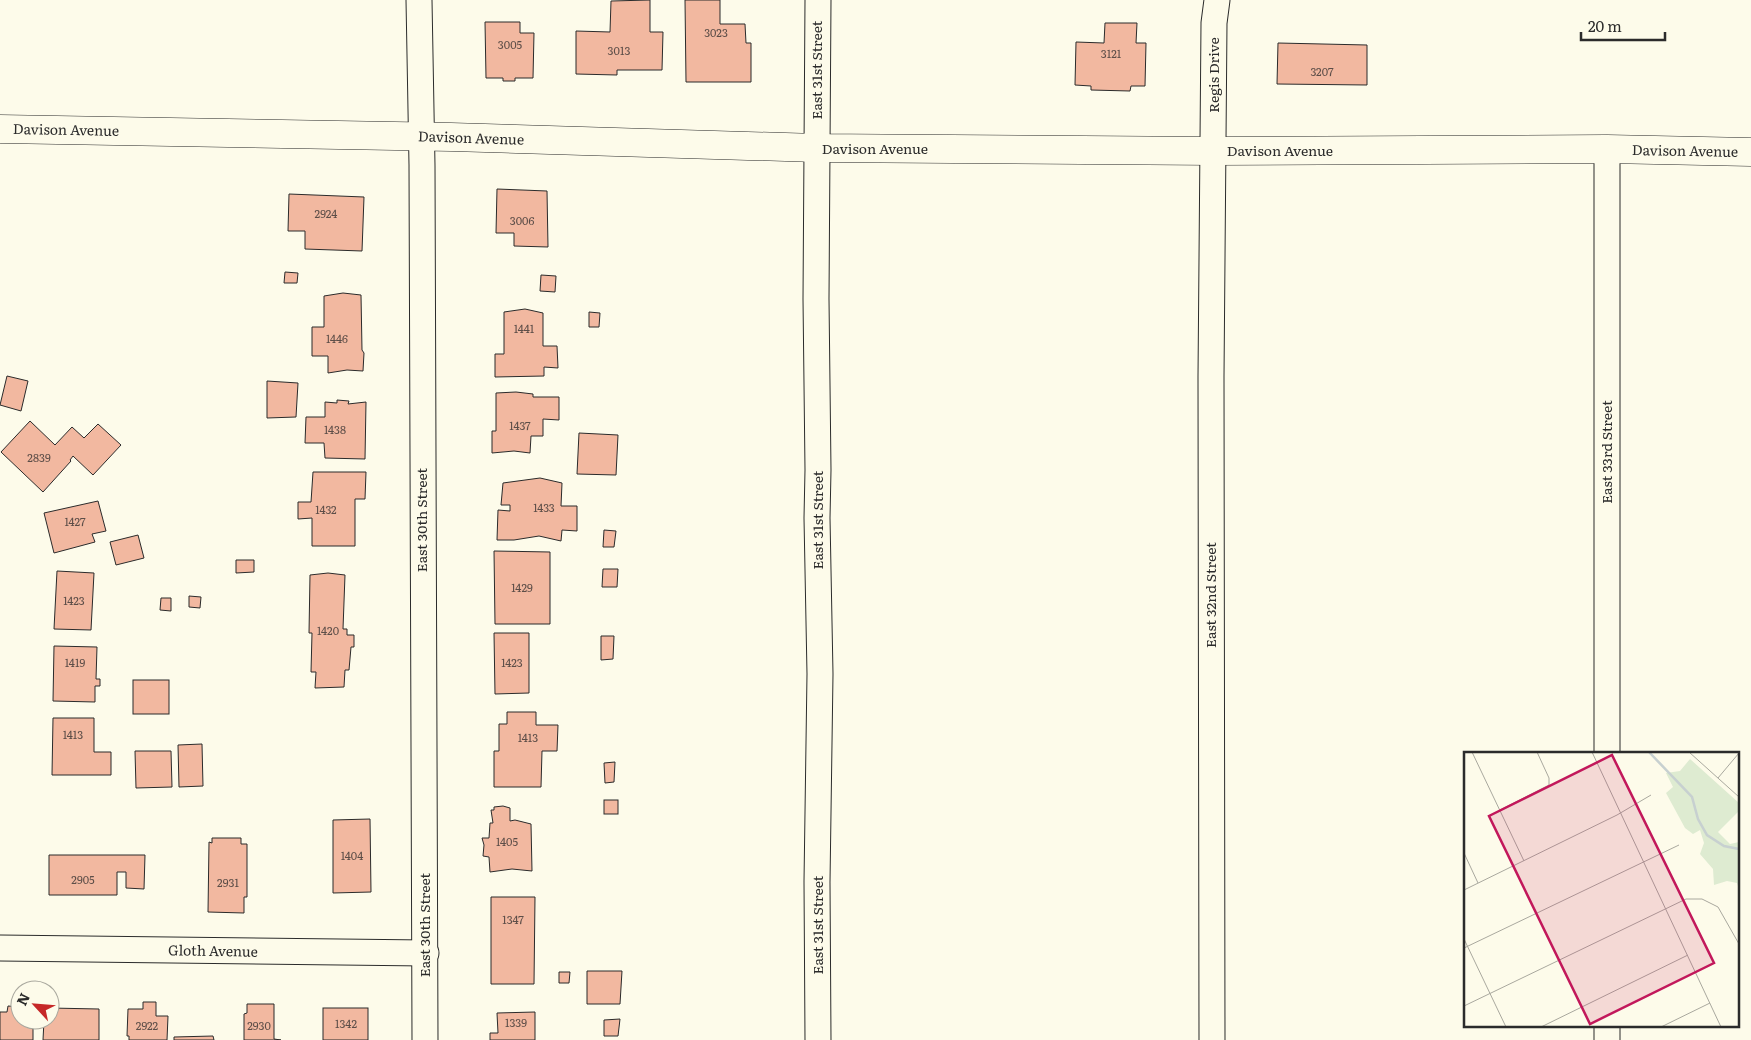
<svg xmlns="http://www.w3.org/2000/svg" width="1751" height="1040" font-family="Literata,serif">
<style>
.building{fill:#f2b8a0;stroke:#2b2b2b}
.lines{fill:none;stroke-linecap:round;stroke-linejoin:round}
.street-casing{stroke:#2b2b2b;stroke-width:27}
.secondary-casing{stroke:#2b2b2b;stroke-width:29}
.street{stroke:#fdfbea;stroke-width:25}
.secondary{stroke:#fdfbea;stroke-width:28}
.labels{text-anchor:middle;stroke-width:4;stroke-linejoin:round;paint-order:stroke}
.number-label{font-size:11px;fill:#5d4e48}
.street-label{font-size:14px;fill:#2b2b2b;stroke:#fdfbea}
.inset-river{fill:none;stroke:#c7d0d0;stroke-width:2.5}
.inset-road{fill:none;stroke:#a9a89e;stroke-width:1}
.view{fill:#c2185b;fill-opacity:0.15;stroke:#c2185b;stroke-width:2.5}
.inset-edge{fill:none;stroke:#2b2b2b;stroke-width:2.5}
</style>
<rect width="100%" height="100%" fill="#fdfbea"/>
<g class="building">
<path d="M650 0V32H663L662 70H617V75L576 74V31L610 32 611 1Z"/>
<path d="M685 0H720V24H745L746 43H751V82H686Z"/>
<path d="M485 22H520V33H534L533 78H515V81H503V78H486Z"/>
<path d="M1105 23H1137L1136 43H1146L1145 86H1131L1130 91 1091 90V86L1075 85 1076 42 1104 43Z"/>
<path d="M1278 43 1367 45V85L1277 84Z"/>
<path d="M497 189 547 191 548 247 514 246V233H496Z"/>
<path d="M289 194 364 197 362 251 305 249V231H288Z"/>
<path d="M285 272 298 273 297 283H284Z"/>
<path d="M541 275 556 276 555 292 540 291Z"/>
<path d="M343 293 361 295 362 350 364 353 363 371 347 370 328 373V356H312V327H324V296Z"/>
<path d="M525 309 543 313V346H557L558 368 544 367V376L495 377V354H504V312Z"/>
<path d="M589 312 600 313 599 327H589Z"/>
<path d="M7 376 28 381 21 411 0 405Z"/>
<path d="M267 381 298 383 296 417 267 418Z"/>
<path d="M516 392 533 394V397H559V420L543 419V436H531L530 453 514 451 492 453V431H496V393Z"/>
<path d="M337 400 349 401 348 404 366 402 365 459 325 458 324 443H305L306 417H325V402L337 403Z"/>
<path d="M30 421 55 445 72 427 84 438 98 424 121 445 93 475 73 456 70 460 71 461 43 492 1 452Z"/>
<path d="M579 433 618 435 616 475 577 474Z"/>
<path d="M313 472H366L365 499H355V546H312V518L298 519V502H311Z"/>
<path d="M540 478 562 483 561 506H577V531L562 530 561 541 539 536 514 540H497L498 510 510 511V505H501L503 483Z"/>
<path d="M98 501 106 531 92 534 95 542 54 553 44 513Z"/>
<path d="M604 530 616 531 614 547H603Z"/>
<path d="M138 535 144 558 116 565 110 542Z"/>
<path d="M494 551 550 552V624H495Z"/>
<path d="M236 560H254V572L236 573Z"/>
<path d="M603 569H618L617 587H602Z"/>
<path d="M57 571 94 573 91 630 54 629Z"/>
<path d="M328 573 345 575 343 629H347V635H354V647H351L349 670H345L344 687 315 688 316 672H311L312 633H309L310 575Z"/>
<path d="M189 596 201 597 200 608 189 607Z"/>
<path d="M161 598H171V611L160 610Z"/>
<path d="M494 633H529V693L495 694Z"/>
<path d="M601 636H614L613 659 601 660Z"/>
<path d="M54 646 97 647 96 679H100V686H95V702L53 701Z"/>
<rect x="133" y="680" width="36" height="34"/>
<path d="M507 712H536V725H558L557 751H542L541 787H494V751H499V724H507Z"/>
<path d="M53 718H94V752H111V775H52Z"/>
<path d="M202 744 203 786 179 787 178 745Z"/>
<path d="M135 751H171L172 787 136 788Z"/>
<path d="M615 762 614 782 605 783 604 763Z"/>
<rect x="604" y="800" width="14" height="14"/>
<path d="M503 806 510 808V821L515 820 531 824 532 871 512 869 490 872 489 857 483 856 484 845 482 838H489L490 823H493L491 810H494V807Z"/>
<path d="M370 819 371 892 333 893V820Z"/>
<path d="M212 838H241V844H247V897H244V913L208 912 209 842 212 843Z"/>
<path d="M49 855H145L144 889 126 888V872H117V895H49Z"/>
<path d="M491 897H535L534 984H491Z"/>
<path d="M587 971H622L620 1004H587Z"/>
<path d="M559 972H570L569 983H559Z"/>
<path d="M143 1002H156V1016H168L167 1040H129V1036H127L128 1009H143Z"/>
<path d="M247 1004H274V1039L281 1040H244V1014L247 1013Z"/>
<path d="M8 1006 20 1007V1020H33V1040H0V1012H7Z"/>
<path d="M50 1008 99 1009V1040H43L44 1020H50Z"/>
<rect x="323" y="1008" width="45" height="32"/>
<path d="M535 1012V1040H490V1033H498L497 1013Z"/>
<path d="M620 1019 618 1036H604V1020Z"/>
<path d="M213 1036 214 1040H174V1037Z"/>
</g>
<g class="lines">
<defs>
<g id="street">
<path d="M419 0 422 165 425 1040"/>
<path d="M818 0 816 299 818 470 817 518 820 674 817 882 818 1040"/>
<path d="M1607 149V754"/>
<path d="M0 948 426 953"/>
<path d="M1212 1040 1211 377 1214 23 1217 0"/>
<path d="M1607 1040V1026"/>
</g>
<path id="secondary" d="M0 129 451 137 817 148 1214 151 1607 149 1751 152"/>
</defs>
<use href="#street" class="street-casing"/>
<use href="#secondary" class="secondary-casing"/>
<use href="#street" class="street"/>
<use href="#secondary" class="secondary"/>
</g>
<g class="labels">
<g class="number-label">
<text x="716" y="37">3023</text>
<text x="510" y="49">3005</text>
<text x="619" y="55">3013</text>
<text x="1111" y="58">3121</text>
<text x="1322" y="76">3207</text>
<text x="326" y="218">2924</text>
<text x="522" y="225">3006</text>
<text x="524" y="333">1441</text>
<text x="337" y="343">1446</text>
<text x="520" y="430">1437</text>
<text x="335" y="434">1438</text>
<text x="39" y="462">2839</text>
<text x="544" y="512">1433</text>
<text x="326" y="514">1432</text>
<text x="75" y="526">1427</text>
<text x="522" y="592">1429</text>
<text x="74" y="605">1423</text>
<text x="328" y="635">1420</text>
<text x="75" y="667">1419</text>
<text x="512" y="667">1423</text>
<text x="73" y="739">1413</text>
<text x="528" y="742">1413</text>
<text x="507" y="846">1405</text>
<text x="352" y="860">1404</text>
<text x="83" y="884">2905</text>
<text x="228" y="887">2931</text>
<text x="513" y="924">1347</text>
<text x="516" y="1027">1339</text>
<text x="346" y="1028">1342</text>
<text x="147" y="1030">2922</text>
<text x="259" y="1030">2930</text>
</g>
<g class="street-label">
<text transform="translate(817 70) rotate(-90)" y="5">East 31st Street</text>
<text transform="translate(1214 75) rotate(-90)" y="5">Regis Drive</text>
<text transform="translate(66 130) rotate(1)" y="5">Davison Avenue</text>
<text transform="translate(471 138) rotate(2)" y="5">Davison Avenue</text>
<text x="875" y="154">Davison Avenue</text>
<text x="1280" y="156">Davison Avenue</text>
<text transform="translate(1685 151) rotate(1)" y="5">Davison Avenue</text>
<text transform="translate(1607 452) rotate(-90)" y="5">East 33rd Street</text>
<text transform="translate(422 520) rotate(-90)" y="5">East 30th Street</text>
<text transform="translate(818 520) rotate(-90)" y="5">East 31st Street</text>
<text transform="translate(1211 595) rotate(-90)" y="5">East 32nd Street</text>
<text transform="translate(425 925) rotate(-90)" y="5">East 30th Street</text>
<text transform="translate(818 925) rotate(-90)" y="5">East 31st Street</text>
<text transform="translate(213 951) rotate(1)" y="5">Gloth Avenue</text>
</g>
</g>
<g transform="translate(1464 752)">
<rect width="275" height="275" fill="#fdfbea"/>
<path d="M226 7 275 51V59L254 80 266 92 275 90V137L273 131 263 129 250 133 249 117 236 102 240 91 236 78 229 82 221 76 202 41 209 35 202 21 216 19Z" fill="#deebd1"/>
<path class="inset-river" d="M185 0 228 45 234 67 243 83 260 94 275 97"/>
<path class="inset-road" d="M8 0 60 109M128 0 257 275M225 0 275 45M254 26 275 1M36 58 85 33V26L73 0M0 101 14 131M0 138 153 63 187 43M0 187 42 275M0 196 215 93M0 254 222 147H238L254 155 275 192M77 275 224 203M197 275 246 251"/>
<path class="view" d="M148 3 250 211 126 272 25 64Z"/>
<rect width="275" height="275" class="inset-edge"/>
</g>
<g transform="translate(35 1005) rotate(296)"><circle r="24" fill="#fdfbea" stroke="#a9a89e"/>
<path d="M0-4L9 19L0 12L-9 19Z" fill="#c62828"/>
<text y="-8" font-size="14" font-weight="bold" text-anchor="middle" fill="#2b2b2b">N</text>
</g>
<path d="M1581 32v8h84v-8" fill="none" stroke="#2b2b2b" stroke-width="2.5"/>
<text x="1588" y="32" font-size="15" fill="#2b2b2b" stroke="#fdfbea" stroke-width="4" paint-order="stroke">20 m</text>
</svg>
